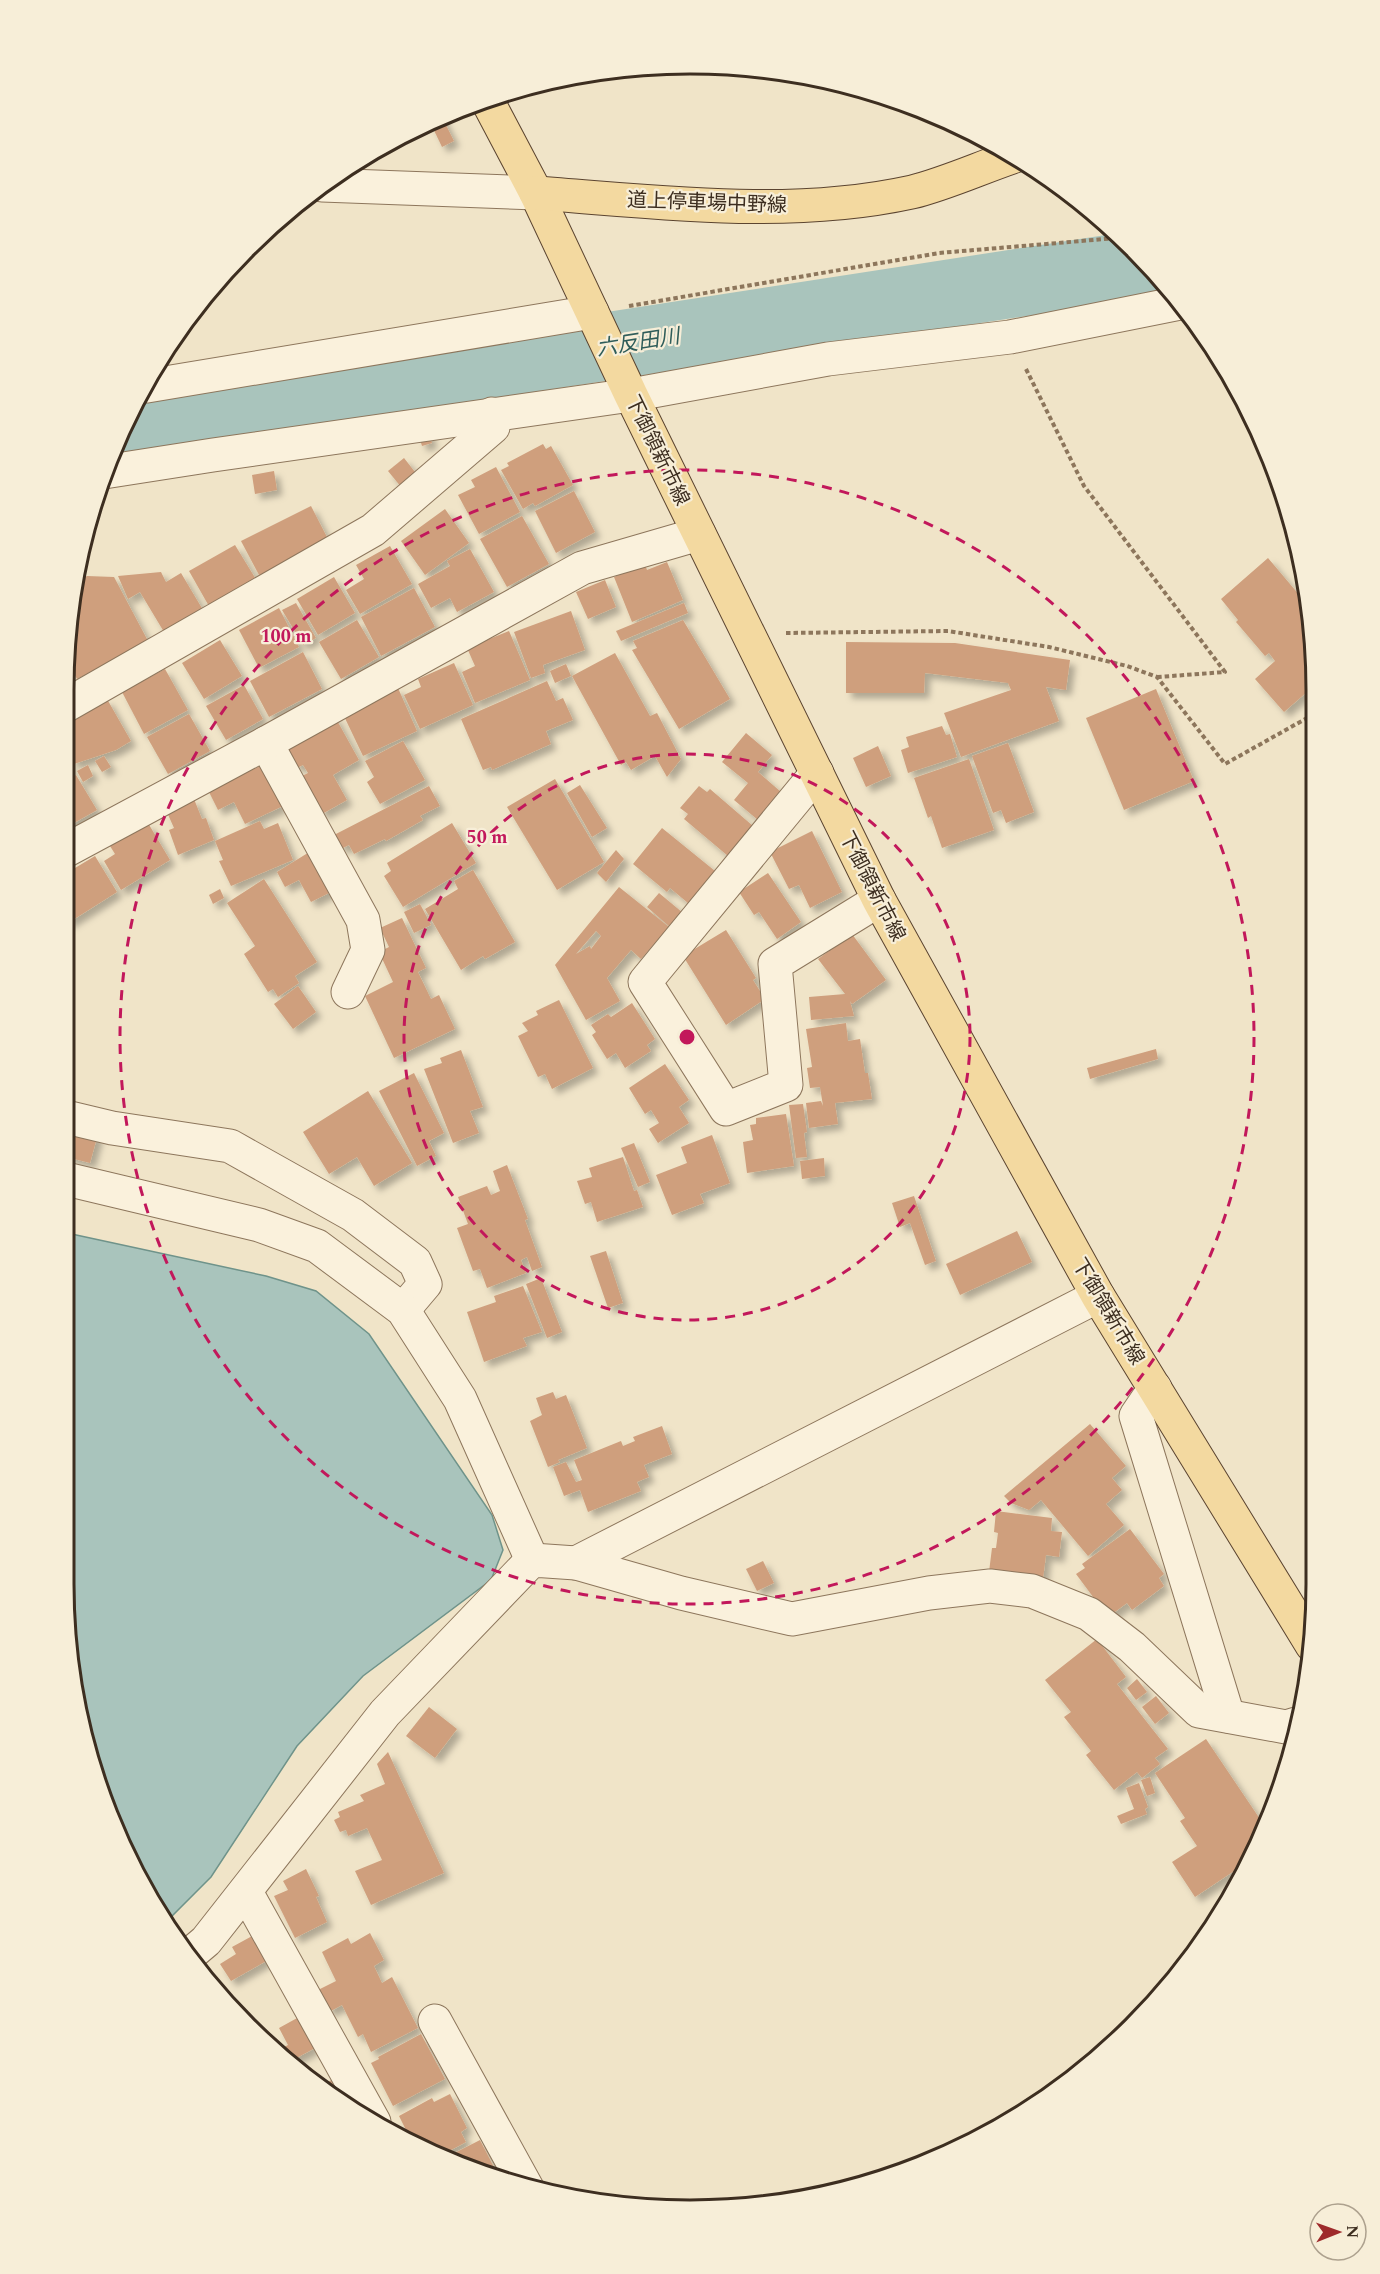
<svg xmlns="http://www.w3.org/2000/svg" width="1380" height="2274" font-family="Spectral,'Noto Sans JP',serif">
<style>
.water{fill:#a9c4bc;stroke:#6f938a;stroke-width:1.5}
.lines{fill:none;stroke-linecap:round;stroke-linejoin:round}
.river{stroke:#a9c4bc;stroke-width:68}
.building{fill:#cf9f7d;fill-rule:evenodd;filter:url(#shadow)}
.minor-casing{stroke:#8d765c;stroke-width:35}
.major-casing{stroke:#5b4430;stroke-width:35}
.path{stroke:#8d765c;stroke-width:4;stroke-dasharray:4.5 3;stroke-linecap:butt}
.minor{stroke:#faf1dc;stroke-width:33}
.major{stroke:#f3d9a0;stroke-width:33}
.ring{fill:none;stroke:#c2185b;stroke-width:3;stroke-dasharray:10 8}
.labels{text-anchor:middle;stroke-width:4.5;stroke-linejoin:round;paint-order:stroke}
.street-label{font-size:20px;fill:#3d2e20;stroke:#f7eed8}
.water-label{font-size:21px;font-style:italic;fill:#2f5d5a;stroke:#f7eed8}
.rim{fill:none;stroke:#3d2e20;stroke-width:3}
.centre{fill:#c2185b;stroke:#f7eed8;stroke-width:3}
.ring-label{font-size:18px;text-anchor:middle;font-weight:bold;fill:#c2185b;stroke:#f7eed8;stroke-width:4.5;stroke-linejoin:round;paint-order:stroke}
</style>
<defs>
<filter id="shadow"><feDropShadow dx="5.5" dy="5.5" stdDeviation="3" flood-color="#0004"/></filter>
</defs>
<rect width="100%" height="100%" fill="#f0e4c8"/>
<path class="water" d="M67 1233 266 1276 316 1291 369 1334 492 1515 503 1550 491 1580 363 1676 297 1746 211 1877 166 1922 128 1862 96 1785 68 1666Z"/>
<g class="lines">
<path class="river" d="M130 420 1147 263"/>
</g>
<g class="building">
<path d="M441 115 454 141 442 147 430 122Z"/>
<path d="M428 430 432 443 422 446 418 433Z"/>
<path d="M543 444 546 449 551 446 573 485 535 506 533 503 523 509 501 470 509 466 507 463Z"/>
<path d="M404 458 422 481 406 493 388 471Z"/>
<path d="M496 467 520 512 479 534 458 495 475 487 471 480Z"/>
<path d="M274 471 277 490 255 494 252 475Z"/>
<path d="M574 491 595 532 556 553 535 511Z"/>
<path d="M311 506 331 545 259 575 241 541Z"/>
<path d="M445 509 469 543 425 575 401 541Z"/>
<path d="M522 516 549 564 507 587 480 539Z"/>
<path d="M235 545 257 581 210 608 189 571Z"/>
<path d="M390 546 412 584 360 614 346 590 364 579 356 565Z"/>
<path d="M470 549 494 592 457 612 450 598 431 608 418 584 450 566 447 561Z"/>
<path d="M1268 558 1306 603 1316 649V684L1284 712 1255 679 1275 661 1269 653 1265 656 1236 622 1238 620 1221 599Z"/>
<path d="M667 562 683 600 632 622 614 577 645 564 647 570Z"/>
<path d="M161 572 166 582 181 573 203 610 164 632 140 592 128 599 118 576Z"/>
<path d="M87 576 114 577 148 641 77 679 64 656V649L78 581Z"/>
<path d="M334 577 355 613 318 635 297 599Z"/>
<path d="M605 580 616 607 588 619 576 592Z"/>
<path d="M414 588 435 627 381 656 361 617Z"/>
<path d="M296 603 316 638 303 645 282 610Z"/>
<path d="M684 603 688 613 621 641 616 631Z"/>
<path d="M279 608 299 647 259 668 239 630Z"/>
<path d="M571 611 585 650 543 665 545 673 531 678 514 632Z"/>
<path d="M357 620 379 657 341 679 319 642Z"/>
<path d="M683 620 730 699 679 729 632 650 637 648 633 641Z"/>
<path d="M509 631 530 680 475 703 462 672 475 666 467 648Z"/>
<path d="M220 640 242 676 204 699 182 663Z"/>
<path d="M846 642 955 643 1070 660 1066 690 1046 687 1059 721 961 757 944 713 1011 690 1008 683 925 673 924 693H846Z"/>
<path d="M303 652 322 689 269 717 250 681Z"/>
<path d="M615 653 650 716 657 713 681 759 667 777 655 756 631 770 626 762 621 765 572 676Z"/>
<path d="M454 663 473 705 420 729 404 695 421 687 418 679Z"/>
<path d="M566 664 571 676 555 683 550 671Z"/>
<path d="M165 669 188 710 144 734 122 692Z"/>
<path d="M547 681 556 701 563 698 573 720 546 731 551 744 492 770 491 767 483 770 461 719Z"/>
<path d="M244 685 263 719 226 740 206 706Z"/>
<path d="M398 688 417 731 363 756 343 714Z"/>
<path d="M1156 689 1194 781 1124 810 1086 718Z"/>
<path d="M107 699 131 741 116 750 74 764 65 747V733L72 730 67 721Z"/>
<path d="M189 714 210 751 168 774 147 737Z"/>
<path d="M334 715 359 760 333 775 347 800 322 814 300 777 308 773 303 765 297 768 286 750Z"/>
<path d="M942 726 946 735 950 734 957 757 908 773 901 750 909 747 906 737Z"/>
<path d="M746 733 772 755 758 772 781 792 758 820 734 800 748 783 722 762Z"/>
<path d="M403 741 425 780 380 804 367 782 374 777 365 761Z"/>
<path d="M1008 743 1034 812 1006 823 1001 810 993 813 972 756Z"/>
<path d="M878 746 891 776 866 787 853 758Z"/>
<path d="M104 756 111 767 102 772 95 761Z"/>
<path d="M65 757 73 773 65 777Z"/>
<path d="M969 759 994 830 942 848 931 816 928 818 914 778Z"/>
<path d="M88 765 93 776 83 782 77 771Z"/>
<path d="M262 765 283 806 245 824 234 802 218 810 207 788 231 776 233 779Z"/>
<path d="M76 775 97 810 65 828V781Z"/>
<path d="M555 779 604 862 557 890 507 807Z"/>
<path d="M580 785 607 828 592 837 567 793Z"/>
<path d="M429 786 440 806 420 816 423 820 386 841 385 839 354 854 349 845 341 849 334 835Z"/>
<path d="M699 786 707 792 710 789 753 826 728 856 684 819 688 814 680 808Z"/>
<path d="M194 799 202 819 206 818 214 840 178 855 169 830 174 828 166 810Z"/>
<path d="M260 821 264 829 278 823 293 860 231 886 219 861 223 860 215 841Z"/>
<path d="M148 823 170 860 121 890 104 861 115 854 110 846Z"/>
<path d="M452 823 476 863 403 907 384 876 391 871 387 863Z"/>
<path d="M662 828 715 871 688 903 670 888 667 892 633 864Z"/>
<path d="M812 831 842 892 810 908 799 885 789 889 770 852Z"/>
<path d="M616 850 624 859 606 882 597 873Z"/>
<path d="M311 851 333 891 311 902 299 880 285 887 277 872Z"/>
<path d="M95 856 117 892 68 923 65 919V894L71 891 65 882V874Z"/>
<path d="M473 870 515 942 485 959 483 956 461 970 425 909 458 889 454 881Z"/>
<path d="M768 873 801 922 777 939 759 912 754 915 739 892Z"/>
<path d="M264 879 317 962 295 976 299 983 278 997 273 989 268 992 244 954 255 946 227 903Z"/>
<path d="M619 887 669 927 641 959 631 950 607 978 620 1001 586 1020 555 965ZM596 931 601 936 591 949 590 946 576 954Z"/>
<path d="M220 889 224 898 213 904 209 895Z"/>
<path d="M659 893 683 913 670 927 647 907Z"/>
<path d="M420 904 431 925 414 933 404 912Z"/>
<path d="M402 918 426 968 418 972 431 999 439 995 455 1029 394 1058 365 996 393 982 379 952 389 947 380 928Z"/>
<path d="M726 930 756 978 753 980 765 999 726 1025 683 956Z"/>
<path d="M852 934 886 980 852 1004 850 1001 854 1016 811 1020 809 997 845 994 818 959Z"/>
<path d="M298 986 316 1012 293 1029 274 1004Z"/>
<path d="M559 1000 593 1068 552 1089 545 1074 538 1077 518 1036 528 1031 522 1023 538 1015 536 1011Z"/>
<path d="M632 1003 655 1039 647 1045 651 1051 625 1068 616 1053 607 1059 592 1035 596 1032 591 1025 608 1014 611 1017Z"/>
<path d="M846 1023 848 1041 860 1039 865 1073H868L872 1099 835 1103 838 1124 809 1128 806 1103 821 1101 823 1106 820 1087 810 1088 807 1068 812 1067 806 1029Z"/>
<path d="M1156 1049 1158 1059 1090 1079 1087 1068Z"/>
<path d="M461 1050 483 1107 470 1111 479 1133 453 1143 424 1069 442 1063 440 1058Z"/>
<path d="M665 1064 689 1100 679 1107 689 1123 658 1143 649 1129 659 1123 651 1110 645 1114 629 1088Z"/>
<path d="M414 1073 444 1133 429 1141 436 1156 417 1166 379 1091Z"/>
<path d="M368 1091 412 1163 374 1186 357 1157 329 1174 303 1132Z"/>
<path d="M803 1104 807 1132 804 1133 807 1157 796 1158 789 1105Z"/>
<path d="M786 1114 794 1166 747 1173 743 1142 753 1140 750 1125 756 1124V1118Z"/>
<path d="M66 1125 98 1134 90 1163 66 1157Z"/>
<path d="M712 1135 730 1183 700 1194 704 1203 672 1215 656 1175 687 1163 681 1147Z"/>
<path d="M634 1143 650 1182 638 1187 621 1148Z"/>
<path d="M623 1157 634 1191 637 1190 643 1207 597 1222 591 1202 585 1204 577 1181 592 1177 589 1168Z"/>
<path d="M824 1158 825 1176 802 1179 800 1161Z"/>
<path d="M507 1165 528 1219 525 1220 542 1267 532 1271 527 1257 521 1260 526 1273 487 1288 480 1269 473 1271 457 1228 468 1224 458 1197 487 1186 491 1195 500 1191 493 1171Z"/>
<path d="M914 1196 936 1261 925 1265 910 1223 900 1227 892 1203Z"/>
<path d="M1017 1231 1032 1262 960 1295 946 1264Z"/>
<path d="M606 1251 623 1303 608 1308 590 1256Z"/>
<path d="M541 1278 562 1332 547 1338 526 1284Z"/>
<path d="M523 1286 542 1332 523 1338 527 1346 484 1362 467 1312 496 1302 494 1296Z"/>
<path d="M553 1392 556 1399 566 1395 587 1448 558 1460 560 1462 548 1467 530 1421 542 1415 536 1398Z"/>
<path d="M1090 1424 1126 1466 1112 1478 1122 1490 1106 1504 1124 1525 1088 1556 1041 1500 1029 1510 1011 1503 1004 1496Z"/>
<path d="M662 1426 672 1454 644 1465 649 1477 637 1482 641 1491 588 1512 580 1490 564 1496 553 1467 566 1462 576 1482 582 1480 574 1460 621 1441 623 1446 635 1441 633 1437Z"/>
<path d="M996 1511 1052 1518 1051 1531 1062 1532 1059 1557 1046 1555 1043 1579 989 1572 992 1548H996L998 1533 994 1532Z"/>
<path d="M1130 1529 1164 1574 1159 1578 1164 1586 1132 1610 1127 1603 1108 1617 1076 1574 1085 1568 1082 1564Z"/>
<path d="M763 1561 774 1583 757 1591 746 1569Z"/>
<path d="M1097 1639 1126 1677 1117 1684 1168 1749 1155 1758 1160 1764 1142 1778 1137 1772 1114 1790 1086 1755 1091 1751 1064 1717 1071 1712 1045 1680Z"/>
<path d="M1137 1679 1147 1692 1136 1700 1127 1688Z"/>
<path d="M1156 1696 1169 1713 1155 1724 1142 1707Z"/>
<path d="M429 1707 457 1729 435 1758 406 1736Z"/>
<path d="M1206 1739 1264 1825 1246 1863 1195 1897 1172 1862 1197 1846 1180 1821 1185 1818 1155 1773Z"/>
<path d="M388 1752 444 1873 371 1905 355 1871 382 1860 367 1828 348 1836 346 1830 340 1832 334 1820 340 1817 338 1812 364 1801 360 1795 385 1784 377 1764Z"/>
<path d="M1150 1777 1155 1793 1147 1796 1141 1780Z"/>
<path d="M1139 1783 1148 1807 1145 1809 1147 1814 1121 1824 1117 1816 1134 1809 1126 1788Z"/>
<path d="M306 1869 319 1896 316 1897 327 1922 295 1938 274 1896 288 1890 283 1881Z"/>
<path d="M1227 1900 1222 1911 1218 1919 1212 1909Z"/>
<path d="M1212 1924 1214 1927 1205 1940 1201 1931Z"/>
<path d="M370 1933 384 1960 374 1966 382 1983 392 1977 418 2028 371 2052 363 2034 358 2037 342 2005 329 2012 318 1990 336 1981 322 1952 348 1938 351 1944Z"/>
<path d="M254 1935 268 1960 231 1981 220 1964 236 1954 232 1947Z"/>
<path d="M207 1973 218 1987 216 1989 204 1977Z"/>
<path d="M299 2017 315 2048 291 2061 284 2047 288 2045 279 2028Z"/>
<path d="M421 2034 445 2079 393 2106 371 2063 379 2059 378 2057Z"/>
<path d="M333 2079 344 2098 339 2100 318 2088Z"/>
<path d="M450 2094 467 2128 461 2132 466 2142 438 2157 415 2147 419 2145 415 2138 411 2140 399 2116 432 2098 434 2102Z"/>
<path d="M480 2140 501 2181 443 2159Z"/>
</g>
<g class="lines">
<defs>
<g id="minor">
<path d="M322 185 536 193"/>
<path d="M147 386 592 312"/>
<path d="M104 472 213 455 631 395 828 359 1010 337 1180 303"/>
<path d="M65 706 373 530 493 427 492 414"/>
<path d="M266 743 363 920 368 950 348 992"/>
<path d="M817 773 645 982 726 1109 786 1085 775 964 879 900"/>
<path d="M65 851 266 743 582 568 699 534"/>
<path d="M66 1117 112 1128 230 1146 353 1215 415 1262 425 1284 403 1310"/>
<path d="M66 1179 259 1225 317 1246 403 1310 460 1399 532 1560"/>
<path d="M1155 1388 1136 1416 1228 1716"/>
<path d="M576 1563 1098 1296"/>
<path d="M246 1892 374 2122"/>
<path d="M187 1957 206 1941 385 1713 532 1560 576 1563 681 1593 792 1619 929 1593 990 1586 1032 1591 1089 1614 1132 1647 1199 1711 1286 1727 1296 1724"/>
<path d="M435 2021 527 2188"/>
</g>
<g id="major">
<path d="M487 100 536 193 631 395 879 900 1098 1296 1312 1645"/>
<path d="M536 193C661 202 789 219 912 192 945 184 982 167 1015 156"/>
</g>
</defs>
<use href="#minor" class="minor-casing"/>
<use href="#major" class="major-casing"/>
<g class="path">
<path d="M629 306 939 253 1117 238"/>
<path d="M1026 369 1084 486 1225 672 1158 677"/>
<path d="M786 633 948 631 1049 647 1127 666 1157 677 1225 764 1316 713"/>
</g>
<use href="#minor" class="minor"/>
<use href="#major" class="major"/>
</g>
<g class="ring">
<circle cx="687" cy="1037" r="283"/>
<circle cx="687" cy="1037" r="567"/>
</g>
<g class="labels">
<g class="street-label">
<text transform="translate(707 202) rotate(2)" y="7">道上停車場中野線</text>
<text transform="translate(658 450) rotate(64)" y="7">下御領新市線</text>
<text transform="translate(873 886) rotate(63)" y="7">下御領新市線</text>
<text transform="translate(1109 1311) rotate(59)" y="7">下御領新市線</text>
</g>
<g class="water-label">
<text transform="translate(638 342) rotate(-9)" y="7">六反田川</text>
</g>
</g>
<path d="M0 0H1380V2274H0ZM690 74H690A616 616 0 0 1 1306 690V1584A616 616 0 0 1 690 2200H690A616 616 0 0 1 74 1584V690A616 616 0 0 1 690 74Z" fill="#f7eed8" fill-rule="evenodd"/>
<path class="rim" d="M690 74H690A616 616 0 0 1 1306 690V1584A616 616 0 0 1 690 2200H690A616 616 0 0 1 74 1584V690A616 616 0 0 1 690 74Z"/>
<circle cx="687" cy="1037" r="9" class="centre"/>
<g class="ring-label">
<text x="286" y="642">100 m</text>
<text x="487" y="843">50 m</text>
</g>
<g transform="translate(1338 2232) rotate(89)"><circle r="28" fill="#f7eed8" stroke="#ada18e" stroke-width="1.5"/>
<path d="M0-4.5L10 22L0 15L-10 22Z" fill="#9e2a2b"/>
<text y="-9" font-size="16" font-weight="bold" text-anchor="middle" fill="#3d2e20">N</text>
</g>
</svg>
